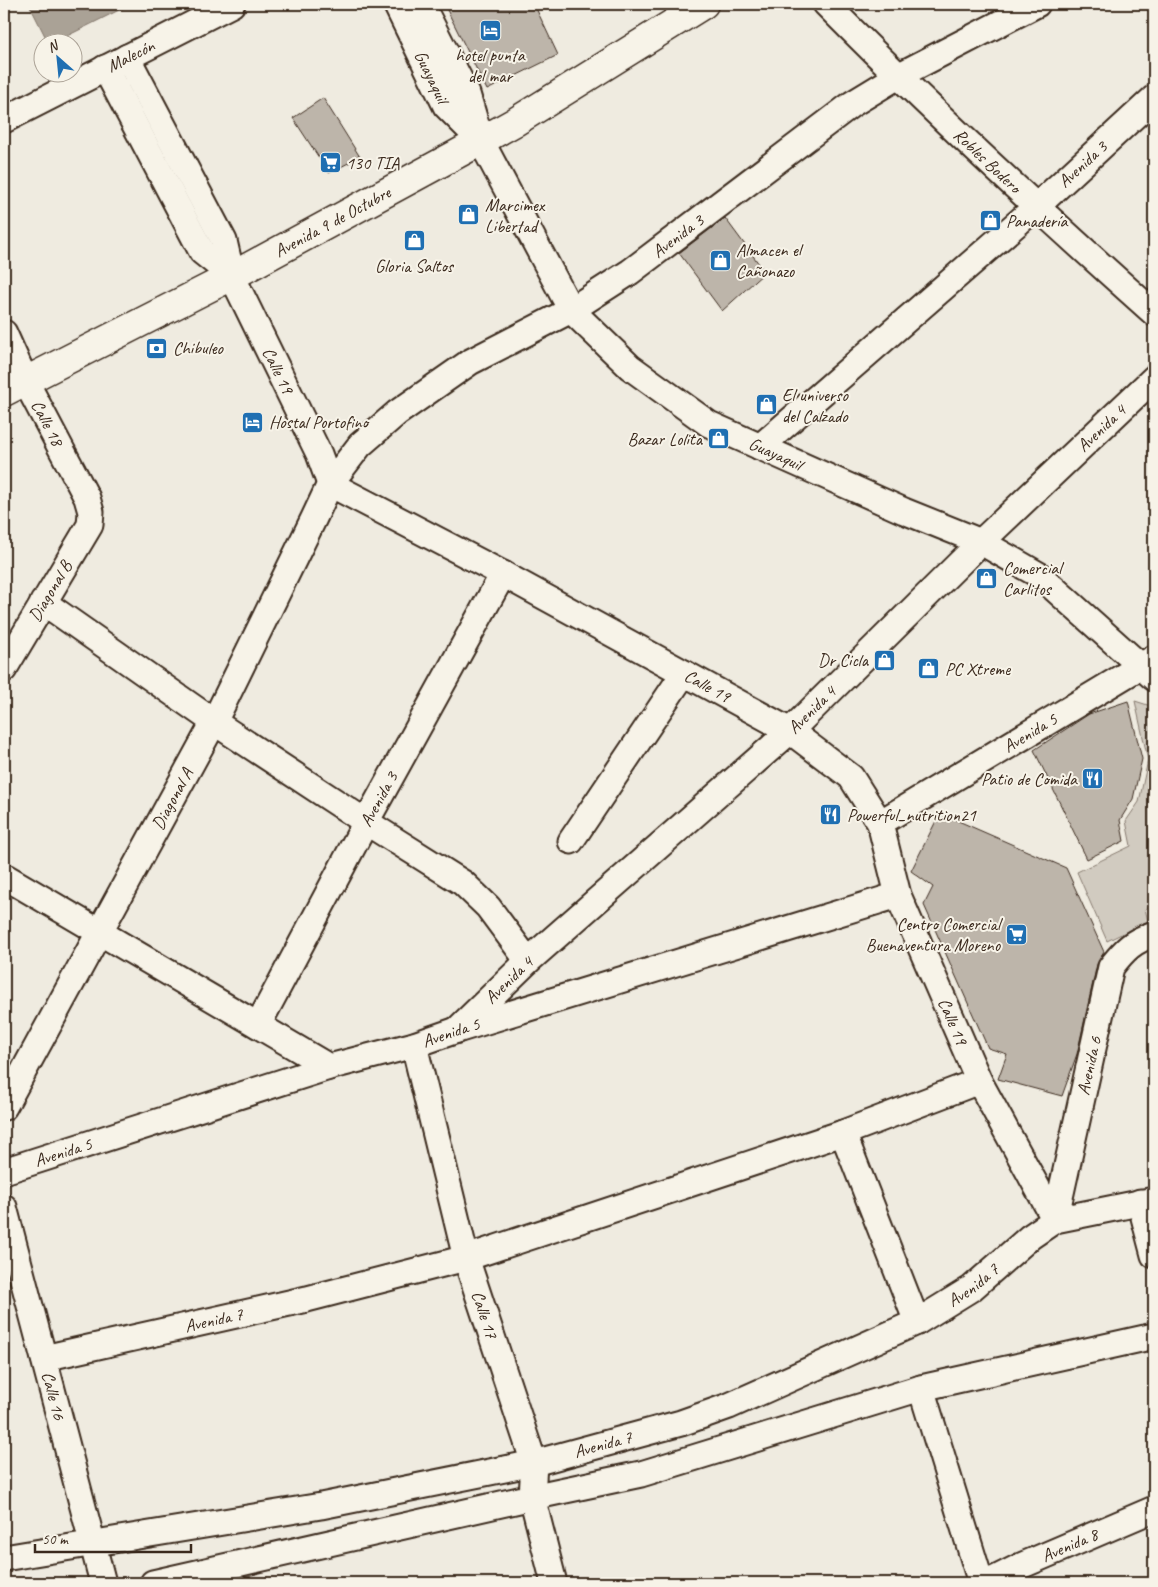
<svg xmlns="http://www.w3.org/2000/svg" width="1158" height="1587" font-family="Caveat,sans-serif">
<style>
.green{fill:#d1cbc0;stroke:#867a6f}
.water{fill:#aaa296;stroke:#7e7266}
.building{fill:#bdb5aa;stroke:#3b2a1e}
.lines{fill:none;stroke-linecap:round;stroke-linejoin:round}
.minor-casing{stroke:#3b2a1e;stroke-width:29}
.major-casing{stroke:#3b2a1e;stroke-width:31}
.minor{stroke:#f7f3e8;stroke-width:25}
.major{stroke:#f7f3e8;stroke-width:28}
.labels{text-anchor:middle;stroke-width:4;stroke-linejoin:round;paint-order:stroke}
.street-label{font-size:18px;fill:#3b2a1e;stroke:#f7f3e8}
.poi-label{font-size:18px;fill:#3b2a1e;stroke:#f7f3e8;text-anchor:start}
</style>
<rect width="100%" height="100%" fill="#efebe0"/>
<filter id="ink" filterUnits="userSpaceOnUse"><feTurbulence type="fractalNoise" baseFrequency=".02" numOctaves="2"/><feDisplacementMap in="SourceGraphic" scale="10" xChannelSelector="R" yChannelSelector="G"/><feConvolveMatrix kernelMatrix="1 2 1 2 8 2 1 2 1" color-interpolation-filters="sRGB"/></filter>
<g filter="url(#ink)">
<path class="green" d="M1135 701 1154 707V905L1145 909 1148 921 1107 941 1077 872 1131 846 1126 821 1139 802 1148 760Z"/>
<path class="water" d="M29 4H131L55 42H48Z"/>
<g class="building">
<path d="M444 4H534L558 55 487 90Z"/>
<path d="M323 98 360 157 329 173 293 118Z"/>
<path d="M725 218 765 272 722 311 679 253Z"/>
<path d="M1128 701 1142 759 1133 799 1120 820 1124 841 1087 859 1034 750 1089 714Z"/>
<path d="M940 813 1066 868 1104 952 1097 964 1077 1054 1062 1096 998 1079 1007 1054 988 1048 924 905 933 887 911 871Z"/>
</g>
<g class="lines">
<defs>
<g id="minor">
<path id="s1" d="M396 4 446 106 479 139"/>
<path id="s2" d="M421 4 467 94 481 141 571 310 630 367 709 424 904 511 981 542 1039 575 1154 678"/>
<path id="s3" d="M826 4C932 111 1042 213 1154 313"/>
<path id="s4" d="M127 57 224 241 232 276 319 454 330 484 503 574 790 731 851 777 880 823 898 895 979 1081 1055 1220"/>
<path d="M105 68 202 252 232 276"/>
<path id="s5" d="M4 120 232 4"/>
<path id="s6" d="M4 333 26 382 87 498 91 512 90 525 4 669"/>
<path id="s7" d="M760 447 1036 207 1154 98"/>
<path d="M43 602 214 722 366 822 463 883 488 907 528 961"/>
<path id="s8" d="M880 823 1154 658"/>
<path d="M571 841 684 673"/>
<path d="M4 876 329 1067"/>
<path id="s9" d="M258 1025 366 822 503 574"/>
<path id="s10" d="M457 1030 528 961 790 731 981 542 1154 378"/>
<path id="s11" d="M414 1045 466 1258 534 1463 532 1497 554 1583"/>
<path id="s12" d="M4 1107 214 722 314 518 330 484 360 445 397 413 470 362 571 310 630 272 852 104 898 76 1037 4"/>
<path d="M843 1133 917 1322"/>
<path id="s13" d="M4 1171 329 1067 414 1045 457 1030 898 895"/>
<path d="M1140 1202 1154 1255"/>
<path id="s14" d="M4 1207 103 1583"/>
<path id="s15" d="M1055 1220 1111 967C1125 949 1133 941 1154 934"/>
<path id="s16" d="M44 1358 307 1299 466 1258 843 1133 979 1081"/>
<path d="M921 1388 981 1583"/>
<path id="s17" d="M4 1558 321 1506 534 1463 681 1423 729 1406 917 1322 972 1288 1030 1237 1055 1220 1154 1200"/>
<path d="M153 1583 532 1497 641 1474 921 1388 1154 1336"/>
<path id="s18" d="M987 1583 1023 1565 1154 1509"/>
</g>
<g id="major">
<path id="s19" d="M4 392 232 276 481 141 515 122 704 4"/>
</g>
</defs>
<use href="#minor" class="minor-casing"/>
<use href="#major" class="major-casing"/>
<use href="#minor" class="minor"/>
<use href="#major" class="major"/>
</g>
</g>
<defs>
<symbol id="hotel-square" viewBox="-11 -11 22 22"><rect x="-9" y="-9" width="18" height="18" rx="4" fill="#1f6fb2" stroke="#f7f3e8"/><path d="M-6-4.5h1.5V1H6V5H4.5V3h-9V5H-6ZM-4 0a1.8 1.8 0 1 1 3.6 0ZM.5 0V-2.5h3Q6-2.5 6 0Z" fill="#fff"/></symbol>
<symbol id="supermarket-square" viewBox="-11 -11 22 22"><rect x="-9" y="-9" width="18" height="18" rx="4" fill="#1f6fb2" stroke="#f7f3e8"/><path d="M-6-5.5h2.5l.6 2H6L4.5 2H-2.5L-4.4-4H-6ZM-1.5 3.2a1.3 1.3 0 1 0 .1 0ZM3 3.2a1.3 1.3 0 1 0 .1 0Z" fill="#fff"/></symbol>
<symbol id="shop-square" viewBox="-11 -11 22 22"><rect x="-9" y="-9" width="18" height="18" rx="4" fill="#1f6fb2" stroke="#f7f3e8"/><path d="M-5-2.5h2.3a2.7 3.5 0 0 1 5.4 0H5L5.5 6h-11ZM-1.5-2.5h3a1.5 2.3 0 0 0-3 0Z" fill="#fff"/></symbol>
<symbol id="bank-square" viewBox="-11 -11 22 22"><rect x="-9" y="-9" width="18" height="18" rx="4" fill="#1f6fb2" stroke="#f7f3e8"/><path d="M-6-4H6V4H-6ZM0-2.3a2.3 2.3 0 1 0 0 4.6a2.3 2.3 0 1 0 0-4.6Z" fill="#fff"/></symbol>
<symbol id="restaurant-square" viewBox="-11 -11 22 22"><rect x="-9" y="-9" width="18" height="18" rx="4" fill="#1f6fb2" stroke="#f7f3e8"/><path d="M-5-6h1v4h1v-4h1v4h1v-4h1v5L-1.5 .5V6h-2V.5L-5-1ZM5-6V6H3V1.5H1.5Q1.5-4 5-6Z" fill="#fff"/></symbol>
</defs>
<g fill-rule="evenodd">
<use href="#hotel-square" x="478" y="18" width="25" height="25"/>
<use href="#supermarket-square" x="318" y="150" width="25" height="25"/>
<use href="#shop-square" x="456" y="202" width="25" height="25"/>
<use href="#shop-square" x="978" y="208" width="25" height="25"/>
<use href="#shop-square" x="402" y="228" width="25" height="25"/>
<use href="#shop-square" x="708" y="248" width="25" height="25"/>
<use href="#bank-square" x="144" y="336" width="25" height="25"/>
<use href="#shop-square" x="754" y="392" width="25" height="25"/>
<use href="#hotel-square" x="240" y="410" width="25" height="25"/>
<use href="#shop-square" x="706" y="426" width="25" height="25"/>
<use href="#shop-square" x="974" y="566" width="25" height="25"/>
<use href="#shop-square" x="872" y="648" width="25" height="25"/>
<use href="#shop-square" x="916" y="656" width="25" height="25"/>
<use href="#restaurant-square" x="1080" y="766" width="25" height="25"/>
<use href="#restaurant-square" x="818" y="802" width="25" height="25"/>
<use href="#supermarket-square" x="1004" y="922" width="25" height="25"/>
</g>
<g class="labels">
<g class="street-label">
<text dy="6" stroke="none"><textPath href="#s5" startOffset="142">Malecón</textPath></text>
<text dy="6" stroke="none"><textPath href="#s1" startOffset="81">Guayaquil</textPath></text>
<text dy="6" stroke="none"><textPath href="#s3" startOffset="225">Robles Bodero</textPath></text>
<text dy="6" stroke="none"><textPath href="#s7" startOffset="429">Avenida 3</textPath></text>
<text dy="6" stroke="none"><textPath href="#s19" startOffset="370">Avenida 9 de Octubre</textPath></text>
<text dy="6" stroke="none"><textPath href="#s12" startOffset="1134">Avenida 3</textPath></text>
<text dy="6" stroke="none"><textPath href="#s4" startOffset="349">Calle 19</textPath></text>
<text dy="6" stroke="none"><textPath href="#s6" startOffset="100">Calle 18</textPath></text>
<text dy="6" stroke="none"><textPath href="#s10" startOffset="882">Avenida 4</textPath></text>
<text dy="6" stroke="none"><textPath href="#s2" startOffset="594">Guayaquil</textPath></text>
<text transform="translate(50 591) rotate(-59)" y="6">Diagonal B</text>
<text dy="6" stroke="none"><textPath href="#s4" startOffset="902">Calle 19</textPath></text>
<text dy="6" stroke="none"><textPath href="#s10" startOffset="478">Avenida 4</textPath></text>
<text dy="6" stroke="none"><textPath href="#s8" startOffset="175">Avenida 5</textPath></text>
<text dy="6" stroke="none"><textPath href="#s12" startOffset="351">Diagonal A</textPath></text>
<text dy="6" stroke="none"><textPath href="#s9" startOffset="256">Avenida 3</textPath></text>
<text dy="6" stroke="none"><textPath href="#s10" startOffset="72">Avenida 4</textPath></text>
<text dy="6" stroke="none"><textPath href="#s4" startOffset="1339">Calle 19</textPath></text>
<text dy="6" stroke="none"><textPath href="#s13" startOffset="468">Avenida 5</textPath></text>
<text dy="6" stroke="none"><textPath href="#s15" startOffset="158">Avenida 6</textPath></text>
<text dy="6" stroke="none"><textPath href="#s13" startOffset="62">Avenida 5</textPath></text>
<text dy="6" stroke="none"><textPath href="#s17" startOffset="1015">Avenida 7</textPath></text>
<text dy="6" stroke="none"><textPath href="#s11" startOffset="279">Calle 17</textPath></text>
<text dy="6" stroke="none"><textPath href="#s16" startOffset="174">Avenida 7</textPath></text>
<text dy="6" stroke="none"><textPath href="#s14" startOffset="195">Calle 16</textPath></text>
<text dy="6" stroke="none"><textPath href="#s17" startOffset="610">Avenida 7</textPath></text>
<text dy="6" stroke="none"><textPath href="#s18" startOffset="91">Avenida 8</textPath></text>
</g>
<g class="poi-label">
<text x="490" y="61" text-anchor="middle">hotel punta<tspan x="490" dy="21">del mar</tspan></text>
<text x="346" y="169">130 TIA</text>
<text x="485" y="211">Marcimex<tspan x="485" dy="21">Libertad</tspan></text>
<text x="1006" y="227">Panadería</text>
<text x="736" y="256">Almacen el<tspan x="736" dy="21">Cañonazo</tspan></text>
<text x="414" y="272" text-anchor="middle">Gloria Saltos</text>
<text x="173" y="354">Chibuleo</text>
<text x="782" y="401">El universo<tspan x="782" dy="21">del Calzado</tspan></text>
<text x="269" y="428">Hostal Portofino</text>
<text x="702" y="445" text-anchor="end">Bazar Lolita</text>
<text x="1003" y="574">Comercial<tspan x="1003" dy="21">Carlitos</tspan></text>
<text x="868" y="666" text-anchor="end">Dr Cicla</text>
<text x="945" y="675">PC Xtreme</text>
<text x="1077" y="785" text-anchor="end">Patio de Comida</text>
<text x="847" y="821">Powerful_nutrition21</text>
<text x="1000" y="930" text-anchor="end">Centro Comercial<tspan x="1000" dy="21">Buenaventura Moreno</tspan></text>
</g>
</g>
<rect width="1158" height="1587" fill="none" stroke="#f7f3e8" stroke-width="20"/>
<rect x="10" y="10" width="1138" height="1567" fill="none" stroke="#3b2a1e" stroke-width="2" filter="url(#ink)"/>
<g transform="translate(58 58) rotate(333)"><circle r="24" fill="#f7f3e8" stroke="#aca397"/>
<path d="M0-4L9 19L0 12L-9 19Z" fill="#1f6fb2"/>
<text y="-8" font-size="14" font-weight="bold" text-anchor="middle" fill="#3b2a1e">N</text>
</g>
<path d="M35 1544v8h156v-8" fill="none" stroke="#3b2a1e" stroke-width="2.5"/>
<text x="42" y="1544" font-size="15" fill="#3b2a1e" stroke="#f7f3e8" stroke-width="4" paint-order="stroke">50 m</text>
</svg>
